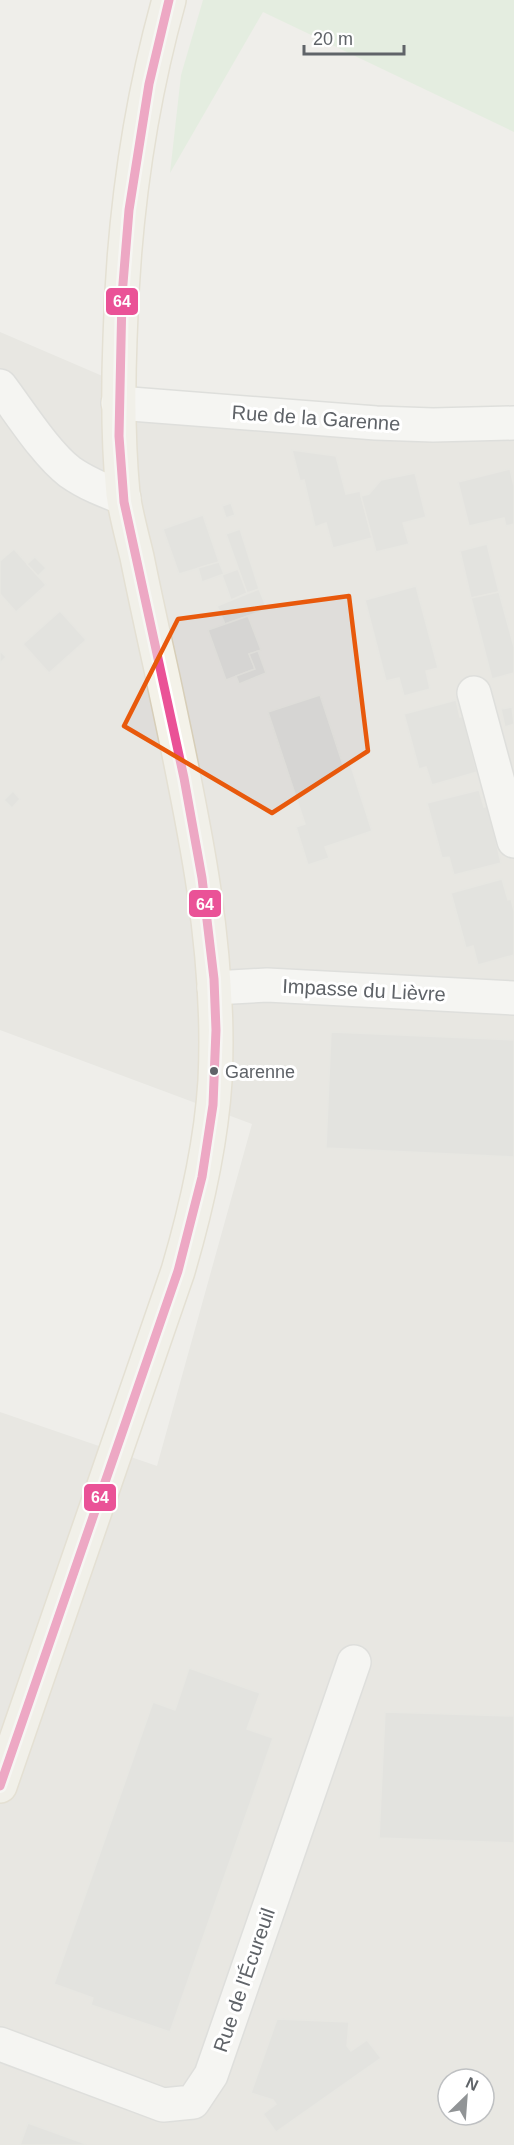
<svg xmlns="http://www.w3.org/2000/svg" width="514" height="2145" font-family="Helvetica,sans-serif">
<style>
.industrial{fill:#dfddda;fill-rule:evenodd}
.green{fill:#d8ebd6}
.building{fill:#d6d5d3;stroke:#deddd9;stroke-width:1.5}
.lines{fill:none;stroke-linecap:round;stroke-linejoin:round}
.minor-casing{stroke:#cbcccc;stroke-width:36}
.major-casing{stroke:#d7ceb8;stroke-width:36}
.minor{stroke:#fdfcfc;stroke-width:33}
.major{stroke:#f4f2e9;stroke-width:33}
.bus-1-casing{stroke:#fff;stroke-width:14}
.bus-1{stroke:#ea5297;stroke-width:9}
.marked{fill:none;stroke:#e8590c;stroke-width:4.5;stroke-linejoin:round}
.bus-dot{fill:#5f6368;stroke:#fff;stroke-width:2}
.labels{text-anchor:middle;stroke-width:6;stroke-linejoin:round;paint-order:stroke}
.bus-label{font-size:18px;fill:#5f6368;stroke:#fff;text-anchor:start}
.street-label{font-size:20px;fill:#5f6368;stroke:#fff}
.line-badge{stroke:#fff;stroke-width:2}
.badge-label{font-size:16px;text-anchor:middle;font-weight:bold;fill:#fff}
</style>
<rect width="100%" height="100%" fill="#efeeea"/>
<path class="industrial" d="M0 332 142 393 514 412V2145H0V1412L157 1466 252 1124 0 1030ZM448 2079H484V2115H448Z"/>
<path class="green" d="M203 0H514V132L263 12 170 173 181 75Z"/>
<g class="building">
<path d="M292 450 336 456 346 494 360 491 372 538 333 548 326 523 315 527 304 480 300 481Z"/>
<path d="M510 469 514 486V524L506 526 504 518 469 526 458 482Z"/>
<path d="M415 473 426 517 403 523 409 544 376 552 361 496 369 494 381 480Z"/>
<path d="M231 503 235 515 226 518 222 506Z"/>
<path d="M203 515 219 562 179 574 163 529Z"/>
<path d="M240 529 259 589 247 593 226 534Z"/>
<path d="M487 544 499 592 471 598 460 551Z"/>
<path d="M14 549 46 585 16 612 0 594V561Z"/>
<path d="M35 557 46 568 38 576 27 564Z"/>
<path d="M219 562 224 574 202 582 198 568Z"/>
<path d="M238 569 247 593 231 600 222 575Z"/>
<path d="M416 586 438 668 426 671 430 689 404 696 399 678 386 681 365 600Z"/>
<path d="M259 589 267 609 225 624 217 606Z"/>
<path d="M499 592 514 647V673L492 679 471 598Z"/>
<path d="M60 611 86 640 49 673 23 644Z"/>
<path d="M248 616 261 650 249 654 255 669 226 680 208 630Z"/>
<path d="M0 651 6 657 0 663Z"/>
<path d="M258 651 266 673 239 684 236 676 255 669 249 654Z"/>
<path d="M320 695 343 765 350 763 372 831 325 847 329 858 308 865 296 827 305 824 268 712Z"/>
<path d="M456 700 460 717 463 716 477 772 432 785 426 767 419 769 404 714Z"/>
<path d="M512 707 514 724 505 727 501 709Z"/>
<path d="M479 790 484 807 488 806 501 863 454 875 449 857 442 858 427 803Z"/>
<path d="M13 791 20 799 12 808 4 800Z"/>
<path d="M502 879 508 900 511 899 514 911V955L478 965 473 946 466 948 451 893Z"/>
<path d="M331 1032 514 1040V1157L326 1148Z"/>
<path d="M189 1668 260 1693 247 1729 273 1738 170 2032 91 2005 93 1998 54 1984 153 1702 175 1710Z"/>
<path d="M385 1712 514 1716V1843L379 1838Z"/>
<path d="M277 2019 349 2022 347 2046 351 2051 367 2040 381 2058 276 2132 263 2114 276 2104 273 2100 251 2093Z"/>
<path d="M28 2123 86 2144 85 2145H20Z"/>
</g>
<g class="lines">
<defs>
<g id="minor">
<path d="M0 386C19 411 46 454 70 472 87 484 105 491 124 498"/>
<path d="M118 403 376 423 433 425 514 423"/>
<path d="M474 693 514 841"/>
<path d="M214 988 267 985 514 998"/>
<path d="M0 2044 163 2105 193 2102 211 2075 354 1662"/>
</g>
<path id="major" d="M0 1786 178 1271C196 1210 211 1145 215 1081 222 945 191 810 163 678 154 637 145 597 137 557 132 536 126 515 123 494 118 442 118 391 120 339 123 224 138 111 169 0"/>
</defs>
<use href="#minor" class="minor-casing"/>
<use href="#major" class="major-casing"/>
<use href="#minor" class="minor"/>
<use href="#major" class="major"/>
<defs>
<path id="bus-1" d="M0 1786 178 1271 202 1177 213 1105 216 1030 214 979 202 878 184 778 124 502 119 436 122 296 129 210 149 84 169 0"/>
</defs>
<use href="#bus-1" class="bus-1-casing"/>
<use href="#bus-1" class="bus-1"/>
</g>
<path d="M0 0H514V2145H0ZM349 596 368 751 272 813 124 726 178 619Z" fill="#efeeea" fill-opacity=".55" fill-rule="evenodd"/>
<path class="marked" d="M349 596 368 751 272 813 124 726 178 619Z"/>
<circle class="bus-dot" cx="214" cy="1071" r="5"/>
<g class="labels">
<g class="bus-label">
<text x="225" y="1078">Garenne</text>
</g>
<g class="street-label">
<text transform="translate(316 418) rotate(4)" y="7">Rue de la Garenne</text>
<text transform="translate(364 990) rotate(3)" y="7">Impasse du Lièvre</text>
<text transform="translate(244 1980) rotate(-71)" y="7">Rue de l'Écureuil</text>
</g>
</g>
<g class="line-badge">
<rect x="105" y="287" width="34" height="29" rx="6" fill="#ea5297"/>
<rect x="188" y="889" width="34" height="29" rx="6" fill="#ea5297"/>
<rect x="83" y="1483" width="34" height="29" rx="6" fill="#ea5297"/>
</g>
<g class="badge-label">
<text x="122" y="307">64</text>
<text x="205" y="910">64</text>
<text x="100" y="1503">64</text>
</g>
<g transform="translate(466 2097) rotate(25)"><circle r="28" fill="#ffffff" stroke="#bfc1c3" stroke-width="1.5"/>
<path d="M0-4.5L10 22L0 15L-10 22Z" fill="#919496"/>
<text y="-9" font-size="16" font-weight="bold" text-anchor="middle" fill="#5f6368">N</text>
</g>
<path d="M304 45v9h100v-9" fill="none" stroke="#5f6368" stroke-width="3"/>
<text x="313" y="45" font-size="18" fill="#5f6368" stroke="#ffffff" stroke-width="4.5" paint-order="stroke">20 m</text>
</svg>
